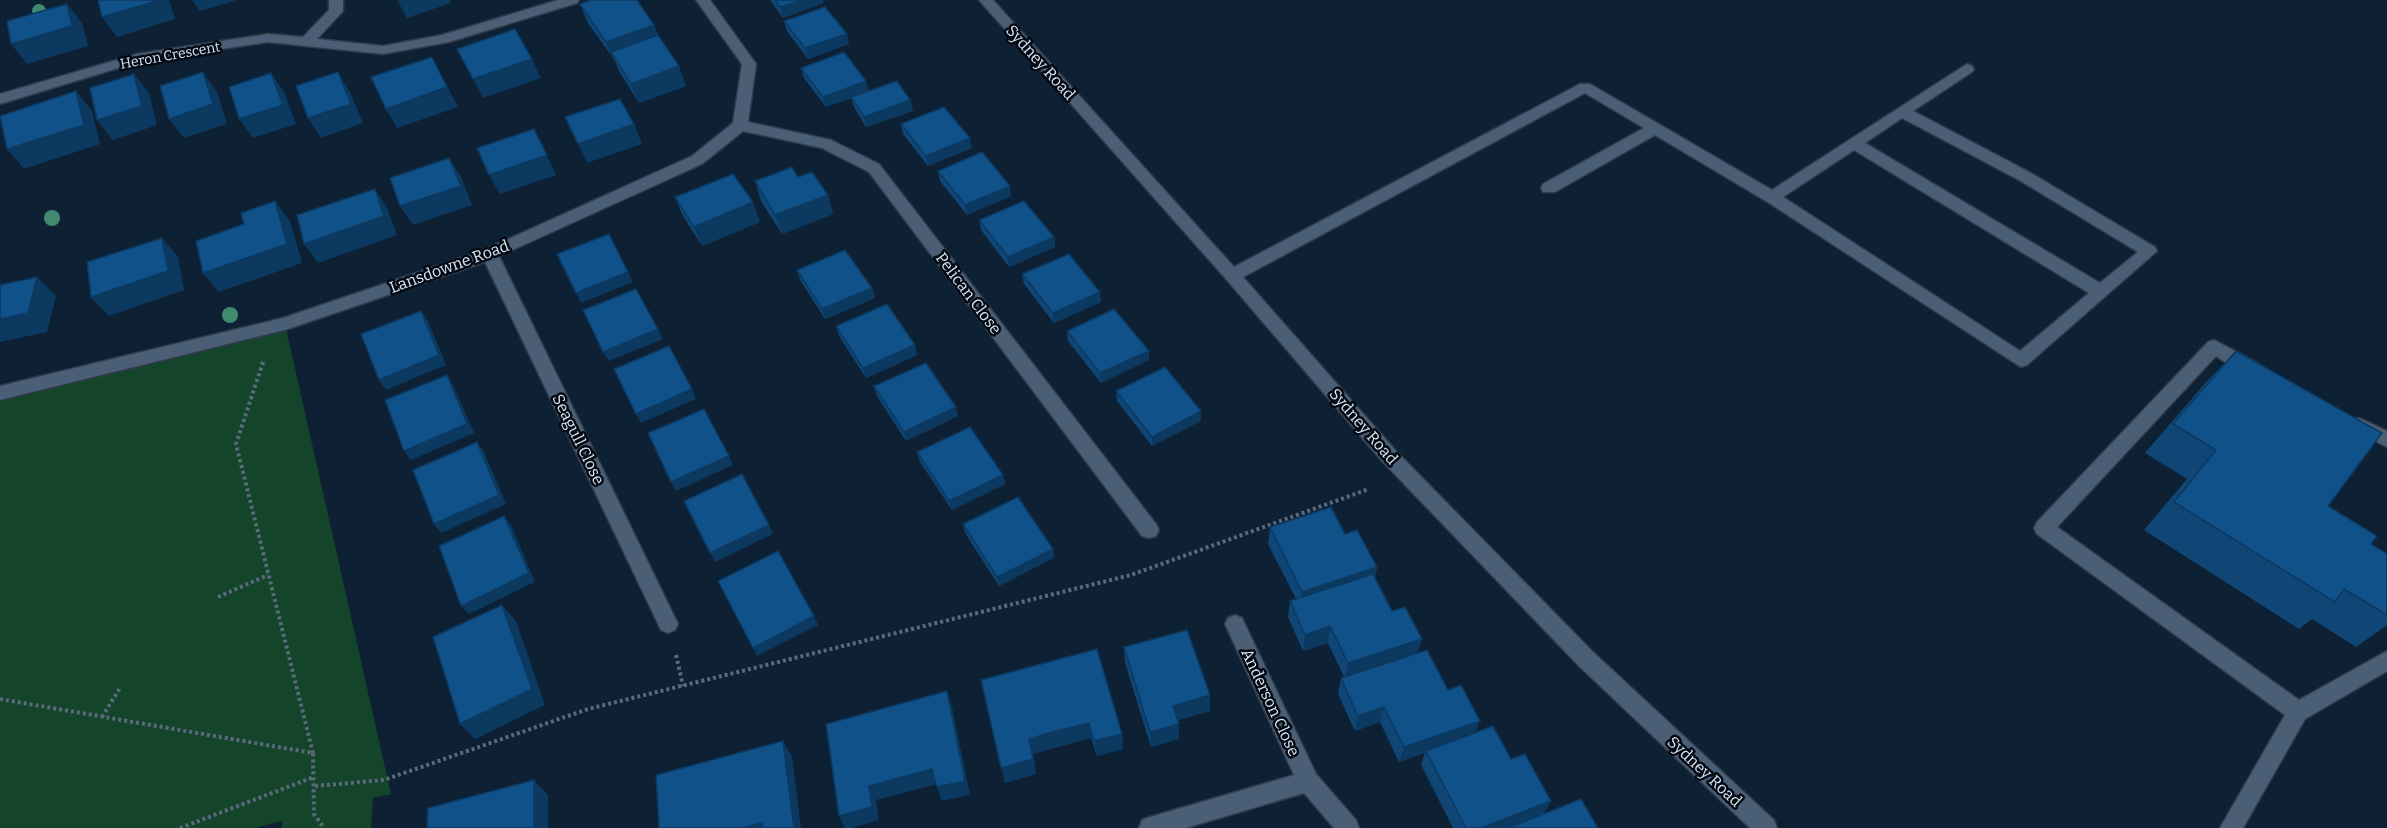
<svg xmlns="http://www.w3.org/2000/svg" width="2387" height="828" font-family="Bitter,serif">
<style>
.green{fill:#14452b}
.lines{fill:none;stroke-linecap:round;stroke-linejoin:round}
.minor-casing{stroke:#303a4a;stroke-width:3}
.path-far1{stroke:#5a6a7c;stroke-width:3;stroke-dasharray:2 2;stroke-linecap:butt}
.path{stroke:#5a6a7c;stroke-width:4;stroke-dasharray:3 3;stroke-linecap:butt}
.minor{fill:#4a5f76;fill-rule:evenodd}
.tree{fill:#428a6f}
.wall{fill:#0f4676}
.shaded-wall{fill:#0c3960}
.building{fill:#115189;stroke:#0c3960;stroke-width:1.5}
.labels{text-anchor:middle;stroke-width:5;stroke-linejoin:round;paint-order:stroke}
.far-street-label{font-size:14px;fill:#dbe7f5;stroke:#030912}
.street-label{font-size:16px;fill:#dbe7f5;stroke:#030912}
</style>
<rect width="100%" height="100%" fill="#0d2034"/>
<path class="green" d="M285 324 391 794 373 798 371 828H282V821L255 828H0V393Z"/>
<g class="lines">
<defs>
<g id="minor">
<path d="M329 0H343V11L317 39 383 46 442 35 558 0H579L577 3 449 42 383 54 268 42 138 62 0 104V94L137 54 268 34 303 37 329 10Z"/>
<path d="M696 0H710L756 64 748 122 831 140 879 164 1156 524 1159 530 1156 536 1149 538 1142 536 869 172 822 148 743 131 702 164 499 256 678 624 675 630 668 633 661 630 485 262 285 330 0 400V386L283 318 484 250 692 156 733 123 742 64Z"/>
<path d="M979 0H993L1234 267 1580 84H1590L1772 190 1967 64 1972 66 1974 69 1972 72 1913 111 2029 172 2155 247 2157 251 2027 365 2021 367 1766 201 1655 135 1555 192H1543L1541 188 1543 184 1644 128 1585 93 1243 277 1396 451 1593 652 1774 820 1777 828H1750L1579 666 1382 461 1226 279ZM1902 118 2019 180 2138 252 2100 283 1865 143ZM1854 150 2089 293 2020 351 1783 197Z"/>
<path d="M2214 340 2256 362 2259 367 2256 372C2243 376 2227 363 2216 356L2057 527 2299 700 2387 651V671L2305 719 2243 828H2220L2285 715 2037 534 2034 528 2037 522 2208 342Z"/>
<path d="M2359 418 2387 431V447L2353 430 2350 425 2353 420Z"/>
<path d="M1235 615 1242 618 1316 774 1356 820 1359 828H1334L1304 793 1186 828H1139L1142 820 1150 817 1294 775 1225 624 1228 618Z"/>
</g>
</defs>
<use href="#minor" class="minor-casing"/>
<path class="path-far1" d="M263 364 264 360"/>
<g class="path">
<path d="M263 362 236 444 313 753"/>
<path d="M218 597 268 575"/>
<path d="M676 655 683 686"/>
<path d="M0 699 313 753 314 814 324 828"/>
<path d="M102 717 120 688"/>
<path d="M315 786 384 780 588 709 1131 575 1369 489"/>
<path d="M180 828 314 777"/>
</g>
<use href="#minor" class="minor"/>
</g>
<g class="tree">
<circle cx="39" cy="11" r="7"/>
<circle cx="52" cy="218" r="8"/>
<circle cx="230" cy="315" r="8"/>
</g>
<g class="wall">
<path d="M770 0H823V3L783 18Z"/>
<path d="M580 4 654 25 659 37 686 86 639 103 619 71 615 61 588 23Z"/>
<path d="M784 21 849 44 808 59 787 31Z"/>
<path d="M801 68 866 81 869 91 910 100 913 111 866 127 854 107 851 98 826 107 804 78Z"/>
<path d="M901 124 972 148 928 166 903 134Z"/>
<path d="M938 171 1011 196 967 215 940 181Z"/>
<path d="M798 177 828 195 833 214 782 234 761 201 755 181Z"/>
<path d="M675 197 760 222 702 246 683 216Z"/>
<path d="M979 220 1054 237 1055 247 1009 267 981 230Z"/>
<path d="M797 270 872 288 875 298 825 319 800 280Z"/>
<path d="M1022 274 1101 302 1054 323 1024 284Z"/>
<path d="M836 326 917 355 866 378 839 336Z"/>
<path d="M1067 331 1149 351V360L1101 383 1068 341Z"/>
<path d="M2236 351 2328 506 2371 544 2387 554V625L2356 647 2312 619 2299 629 2144 530 2187 479 2145 453 2207 381Z"/>
<path d="M874 386 958 416 906 441 877 396Z"/>
<path d="M1116 391 1201 421 1152 446 1117 401Z"/>
<path d="M917 452 1003 475 1005 484 952 510 920 462Z"/>
<path d="M963 524 1053 549 1054 558 999 586 965 533Z"/>
<path d="M1270 527 1377 567 1375 578 1392 611 1418 653 1448 690 1475 732 1511 759 1551 801 1544 814 1598 828H1512V827L1509 828H1453L1421 765 1425 752 1399 762 1380 722 1355 731 1338 694 1341 678 1344 677 1328 643 1303 651 1288 617 1290 601 1296 599 1268 544Z"/>
<path d="M1124 647 1210 695V711L1178 720 1179 724V739L1151 747 1125 663Z"/>
<path d="M981 680 1122 734 1123 749 1097 756 1091 738 1059 746 1033 754 1036 774 1005 783Z"/>
</g>
<g class="shaded-wall">
<path d="M160 0H169L175 19 117 37 102 17Z"/>
<path d="M192 0H237L200 11Z"/>
<path d="M397 0H450L451 3 407 18Z"/>
<path d="M801 0H823V3L783 18 780 7Z"/>
<path d="M67 4 82 23 88 46 27 64 11 44Z"/>
<path d="M654 25 662 44 611 52 614 62 606 42Z"/>
<path d="M847 34 849 44 808 59 805 48Z"/>
<path d="M432 57 458 107 397 128 386 109Z"/>
<path d="M532 59 541 78 483 98 473 79Z"/>
<path d="M679 66 686 86 639 103 631 84Z"/>
<path d="M203 72 217 92 227 124 184 138 169 119Z"/>
<path d="M338 72 350 92 363 123 321 138 308 118Z"/>
<path d="M271 73 284 92 296 124 253 138 239 119Z"/>
<path d="M134 74 149 93 157 125 113 140 97 120Z"/>
<path d="M866 81 869 92 826 107 823 97Z"/>
<path d="M76 91 92 111 100 144 24 169 7 149Z"/>
<path d="M910 100 913 111 866 127 864 117Z"/>
<path d="M634 124 642 144 587 163 578 144Z"/>
<path d="M534 129 556 175 500 194 489 175Z"/>
<path d="M970 138 972 148 928 166 926 156Z"/>
<path d="M449 158 461 177 472 205 413 225 400 206Z"/>
<path d="M1010 186 1011 196 967 215 965 205Z"/>
<path d="M375 189 387 208 397 235 318 263 304 244Z"/>
<path d="M828 195 833 214 782 234 775 215Z"/>
<path d="M275 201 290 221 302 263 219 292 203 273Z"/>
<path d="M753 202 760 222 702 246 694 227Z"/>
<path d="M1054 237 1055 247 1009 267 1008 257Z"/>
<path d="M162 238 178 257 184 290 109 316 91 297Z"/>
<path d="M628 272 633 282 581 303 576 293Z"/>
<path d="M37 277 56 296 47 332 0 342V319Z"/>
<path d="M872 288 875 298 825 319 822 309Z"/>
<path d="M1100 292 1101 302 1054 323 1053 313Z"/>
<path d="M421 311 428 321 446 365 386 390 379 380Z"/>
<path d="M658 329 663 339 609 361 603 352Z"/>
<path d="M915 345 917 355 866 378 863 368Z"/>
<path d="M1149 351V360L1101 383 1100 373Z"/>
<path d="M447 375 453 385 474 433 411 460 404 451Z"/>
<path d="M692 389 696 399 641 423 636 414Z"/>
<path d="M956 407 958 416 906 441 904 432Z"/>
<path d="M1201 411V421L1152 446V437Z"/>
<path d="M477 442 484 452 506 504 441 533 434 524Z"/>
<path d="M729 456 733 465 676 491 671 482Z"/>
<path d="M1003 475 1005 484 952 510 949 501Z"/>
<path d="M504 516 511 525 535 582 469 614 461 606Z"/>
<path d="M769 525 773 534 715 562 710 553Z"/>
<path d="M1053 549 1054 558 999 586 997 577Z"/>
<path d="M1377 567 1374 584 1300 608 1302 592Z"/>
<path d="M502 605 516 621 545 705 475 739 460 724Z"/>
<path d="M814 616 818 625 757 656 753 648Z"/>
<path d="M1330 626 1328 643 1303 651 1305 635Z"/>
<path d="M1422 639 1417 655 1345 679 1348 663Z"/>
<path d="M947 691 952 707 970 795 942 801 937 787Z"/>
<path d="M1210 695V711L1174 721 1173 706Z"/>
<path d="M1384 707 1380 722 1355 731 1358 716Z"/>
<path d="M1480 721 1474 736 1426 751 1425 753 1399 762 1404 747Z"/>
<path d="M1089 723 1091 738 1033 754 1036 774 1005 783 1001 768 1029 739Z"/>
<path d="M1179 724V739L1151 747 1150 732Z"/>
<path d="M1122 734 1123 749 1097 756 1094 741Z"/>
<path d="M783 741 792 756 801 828H794Z"/>
<path d="M932 769 938 784 876 800 879 820 852 828H845L839 816 869 786Z"/>
<path d="M534 780 548 795V828H534Z"/>
<path d="M1551 801 1543 815 1509 828H1481Z"/>
<path d="M762 823 765 828H743Z"/>
</g>
<g class="building">
<path d="M98 0H160L102 17Z"/>
<path d="M591 0H637L654 25 606 42 580 4Z"/>
<path d="M775 0H801L780 7Z"/>
<path d="M67 4 72 26 11 44 7 21Z"/>
<path d="M825 7 847 34 805 48 784 21Z"/>
<path d="M515 29 532 59 473 79 457 49Z"/>
<path d="M658 35 679 66 631 84 611 52Z"/>
<path d="M844 52 866 81 823 97 801 68Z"/>
<path d="M432 57 447 87 386 109 371 77Z"/>
<path d="M203 72 213 104 169 119 160 86Z"/>
<path d="M338 72 351 104 308 118 296 86Z"/>
<path d="M271 73 283 105 239 119 229 87Z"/>
<path d="M134 74 142 106 97 120 90 88Z"/>
<path d="M897 81 910 100 864 117 851 97Z"/>
<path d="M76 91 84 125 7 149 0 116Z"/>
<path d="M620 99 634 124 578 144 565 117Z"/>
<path d="M944 107 970 138 926 156 901 124Z"/>
<path d="M534 129 547 155 489 175 477 148Z"/>
<path d="M982 152 1010 186 965 205 938 171Z"/>
<path d="M449 158 461 186 400 206 390 178Z"/>
<path d="M792 167 798 177 812 172 828 195 775 215 755 181Z"/>
<path d="M733 174 753 202 694 227 675 197Z"/>
<path d="M375 189 384 216 304 244 297 215Z"/>
<path d="M275 201 287 244 203 273 196 241 244 224 241 213Z"/>
<path d="M1024 201 1054 237 1008 257 979 220Z"/>
<path d="M609 234 628 272 576 293 557 254Z"/>
<path d="M162 238 168 271 91 297 87 262Z"/>
<path d="M845 250 872 288 822 309 797 270Z"/>
<path d="M1069 254 1100 292 1053 313 1022 274Z"/>
<path d="M37 277 28 313 0 319V285Z"/>
<path d="M636 289 658 329 603 352 583 310Z"/>
<path d="M887 304 915 345 863 368 836 326Z"/>
<path d="M1114 309 1149 351 1100 373 1067 331Z"/>
<path d="M421 311 439 355 379 380 361 334Z"/>
<path d="M669 346 692 389 636 414 614 369Z"/>
<path d="M2236 351 2382 433 2328 506 2377 536 2371 544 2387 554V615L2344 589 2335 602 2174 502 2216 450 2173 424Z"/>
<path d="M926 363 956 407 904 432 874 386Z"/>
<path d="M1165 367 1201 411 1152 437 1116 391Z"/>
<path d="M447 375 467 424 404 451 385 400Z"/>
<path d="M704 409 729 456 671 482 648 433Z"/>
<path d="M970 427 1003 475 949 501 917 452Z"/>
<path d="M477 442 499 495 434 524 413 470Z"/>
<path d="M742 474 769 525 710 553 684 501Z"/>
<path d="M1018 497 1053 549 997 577 963 524Z"/>
<path d="M1331 507 1345 534 1357 530 1377 567 1302 592 1270 527Z"/>
<path d="M504 516 529 573 461 606 439 546Z"/>
<path d="M778 551 814 616 753 648 718 581Z"/>
<path d="M1373 574 1392 611 1405 607 1422 639 1348 663 1330 626 1305 635 1290 601Z"/>
<path d="M502 605 532 689 460 724 433 637Z"/>
<path d="M1187 630 1210 695 1173 706 1179 724 1150 732 1124 647Z"/>
<path d="M1097 649 1122 734 1094 741 1089 723 1056 731 1029 739 1033 759 1001 768 981 680Z"/>
<path d="M1427 650 1448 690 1461 685 1480 721 1404 747 1384 707 1358 716 1341 678Z"/>
<path d="M947 691 965 781 937 787 932 769 869 786 872 807 839 816 826 724Z"/>
<path d="M1493 726 1511 759 1525 754 1551 801 1481 828H1466L1426 751Z"/>
<path d="M783 741 794 828H763L762 823 743 828H659L656 775Z"/>
<path d="M534 780V828H427L428 808Z"/>
<path d="M1581 799 1598 828H1514L1513 826Z"/>
</g>
<g class="labels">
<g class="far-street-label">
<text transform="translate(170 55) rotate(-10)" y="5">Heron Crescent</text>
</g>
<g class="street-label">
<text transform="translate(1041 62) rotate(48)" y="6">Sydney Road</text>
<text transform="translate(449 266) rotate(-20)" y="6">Lansdowne Road</text>
<text transform="translate(969 293) rotate(53)" y="6">Pelican Close</text>
<text transform="translate(1364 426) rotate(49)" y="6">Sydney Road</text>
<text transform="translate(579 439) rotate(64)" y="6">Seagull Close</text>
<text transform="translate(1271 702) rotate(65)" y="6">Anderson Close</text>
<text transform="translate(1705 771) rotate(43)" y="6">Sydney Road</text>
</g>
</g>
</svg>
